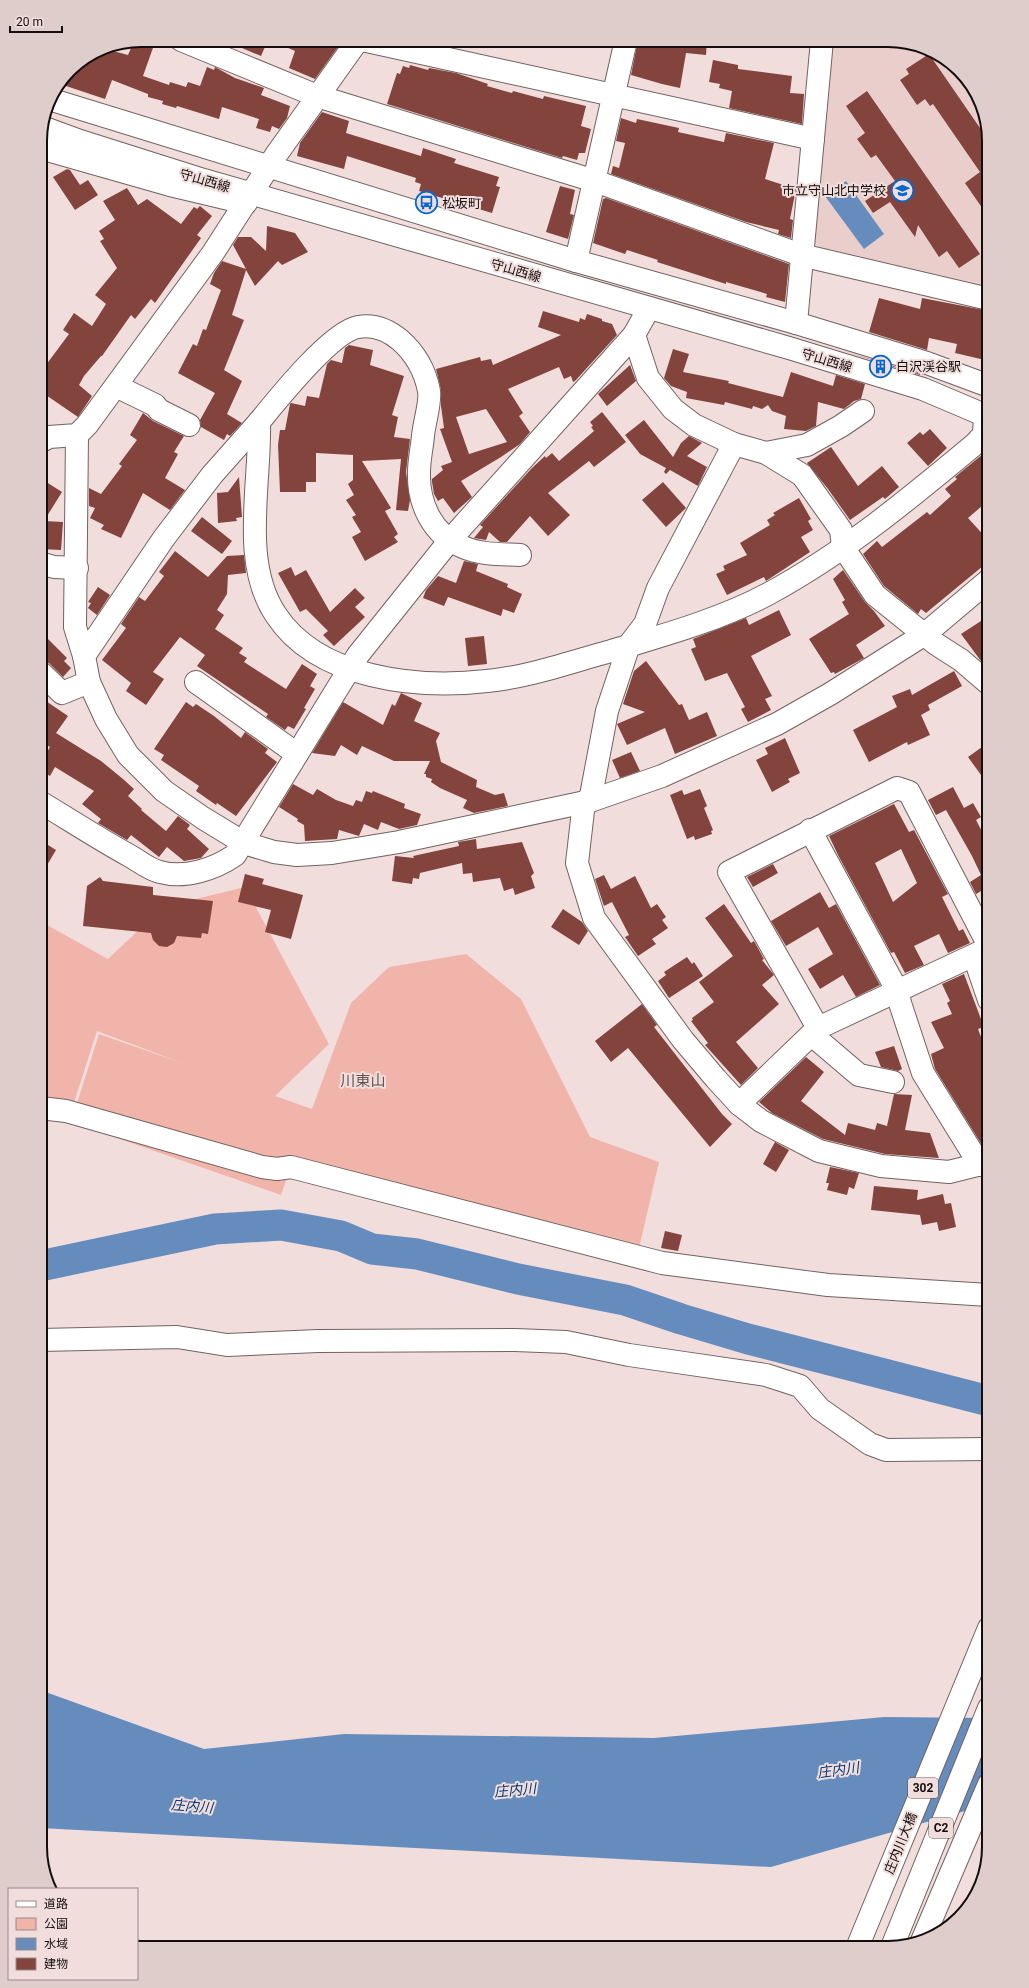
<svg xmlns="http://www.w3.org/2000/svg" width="1029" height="1988" font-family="Roboto,'Noto Sans JP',sans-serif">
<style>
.built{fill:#eacecb}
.green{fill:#f1b4ab}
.water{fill:#668cbe}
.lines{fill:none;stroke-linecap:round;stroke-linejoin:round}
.river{stroke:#668cbe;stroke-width:31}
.building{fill:#83443d;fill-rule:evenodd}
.minor-casing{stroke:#726260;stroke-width:24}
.major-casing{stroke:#726260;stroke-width:24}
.highway-casing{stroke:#726260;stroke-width:24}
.minor{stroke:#fff;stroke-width:22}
.major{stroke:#fff;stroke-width:22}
.highway{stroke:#fff;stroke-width:22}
.labels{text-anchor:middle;stroke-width:4;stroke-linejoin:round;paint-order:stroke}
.shield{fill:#f1dedc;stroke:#564c4a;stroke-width:1}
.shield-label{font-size:12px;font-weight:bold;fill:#130d0c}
.street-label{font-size:13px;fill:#130d0c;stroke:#f1dedc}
.poi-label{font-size:13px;fill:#130d0c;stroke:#f1dedc;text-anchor:start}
.water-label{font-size:14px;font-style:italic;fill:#023876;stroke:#f1dedc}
.quarter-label{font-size:15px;fill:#625351;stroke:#f1dedc}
.rim{fill:none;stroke:#130d0c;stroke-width:2}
</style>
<rect width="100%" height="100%" fill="#f1dedc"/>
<path class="built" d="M828 40H895L949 61 981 102 989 140V286L819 247 811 239Z"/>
<path class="green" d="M245 887 329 1044 275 1096 312 1109 351 1003 389 967 466 954 521 999 590 1137 659 1162 639 1248 543 1221 531 1239 289 1172 281 1195 71 1122 99 1034 182 1063 97 1031 68 1121 40 1106V921L108 959 163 907Z"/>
<g class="water">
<path d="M846 181 884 234 864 249 825 196Z"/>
<path d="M40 1690 204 1749 344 1734 654 1738 884 1717 989 1718V1804L771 1867 40 1828Z"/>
</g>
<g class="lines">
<path class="river" d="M40 1266 215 1229 281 1225 341 1236 372 1249 417 1254 518 1279 625 1300 681 1319 748 1339 989 1401"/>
</g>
<g class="building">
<path d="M140 40 154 45 143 76 169 85 170 82 186 87 188 82 200 86 207 67 214 70 215 67 235 78 264 88 261 95 290 106 287 118 279 129 272 126 270 132 256 128 259 119 222 107 219 119 177 106 176 108 162 104 163 101 148 97V94L112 80 105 99 60 84 70 69 102 48 128 55 134 41Z"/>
<path d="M223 40H268L261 56Z"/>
<path d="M270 40H343L315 79 289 68 295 51Z"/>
<path d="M638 40H707L706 55 686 53 680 88 662 84 631 75Z"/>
<path d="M929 54 989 141V218L965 183 980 172 933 104 930 106 925 99 917 105 900 80 909 74 906 69Z"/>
<path d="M713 60 738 65V69L792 76 790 93 804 94 802 124 729 108 732 91 719 88 720 84 709 82Z"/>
<path d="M410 65 428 70 429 68 456 73 488 84 487 86 512 93 513 91 543 99 544 96 586 106 581 126 591 129 585 153H579L577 160 563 156 562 158 387 104 397 73 400 74 403 66 409 68Z"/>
<path d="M867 91 980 254 959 268 947 251 939 257 918 225 915 237 890 202 873 213 865 201 895 181 876 155 871 158 857 139 865 133 846 106Z"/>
<path d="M322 112 349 121 346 133 421 156 423 148 456 159 454 163 499 177 496 186 500 187 492 213 419 191 421 184 415 182 416 178 347 156 344 169 297 156 300 143Z"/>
<path d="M621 118 636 123 637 119 679 128 678 132 724 142 726 133 774 143 765 179 796 189 790 219 793 220 791 238 778 234 779 230 746 222 611 174 613 166 619 168 625 143 616 141Z"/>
<path d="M67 169 70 170 80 185 88 180 98 195 75 210 53 177Z"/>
<path d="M560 186 575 190 570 214 574 215 568 239 546 232Z"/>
<path d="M127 188 138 205 147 199 181 224 194 207 197 209 200 206 212 216 197 235 201 238 155 303 151 299 135 319 131 315 102 356H101L84 376 79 385 92 396 78 417 40 391V373L69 334 63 330 74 313 92 326 106 304 95 295 117 268 100 241 104 239 99 231 115 220 103 201Z"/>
<path d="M606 198 789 264 785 302 766 297 767 294 726 282V284L657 262 658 260 627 250 625 254 593 243 603 199Z"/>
<path d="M267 226 295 233 308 252 282 265 278 261 255 286 246 270 232 315 244 320 224 370 242 381 227 414 242 423 230 436 227 434 224 440 201 427 200 420 215 393 178 373 193 344 197 346 203 329 206 330 221 290 210 284 214 273 222 261 246 269 233 245 238 237H251L266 251Z"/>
<path d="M879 298 920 309 922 298 989 311V361L955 353 957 344 929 338 927 350 869 332Z"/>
<path d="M543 311 579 322 580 318 585 320 587 314 602 319V321L612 324 617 335 575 381 573 382 571 376 564 379 559 367 508 389 523 413 519 416 530 432 520 444 501 457 461 481 472 497 454 513 443 498 438 501 434 494 432 482V479L443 470 441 466 452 462 440 429 444 428 441 406V390L436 369 480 357 481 361 491 359 493 365 561 335 538 327ZM486 409 507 442 469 454 456 417Z"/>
<path d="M349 345 373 350 370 365 404 376 392 415 398 417 394 437 410 439 406 472 410 500 408 511 396 510 401 459 362 461 391 508 385 511 398 534 394 537 398 542 365 561 352 537 361 532 352 517 356 515 346 500 354 495 348 484 353 480V455L316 453V482H306V492H280L278 445 280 430H285L290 404 291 403 305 406 307 396 319 398 327 364 331 360 342 363 345 348Z"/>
<path d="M673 349 689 354 683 372 729 381 728 383 783 397 791 372 833 386 836 375 865 384 861 399 854 401 844 409 818 402 816 426 806 431 784 429 786 416 772 411 768 405 762 409 753 406 752 409 725 402 724 405 686 398 687 392 671 386 664 378Z"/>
<path d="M843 351 920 374V375Z"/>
<path d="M630 365 636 381 607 406 598 394Z"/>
<path d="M602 412 626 442 594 467 589 461 548 493 570 515 548 536 530 516 507 542H500L489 532 486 540 474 538 483 527 480 525 532 468 545 456 546 458 552 453 559 461 594 431 591 427 593 426 590 422Z"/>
<path d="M143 413 153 421 184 436 174 452 178 454 165 478 185 490 170 510 143 493 121 538 101 529 104 525 90 518 95 508 89 506V488L101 494 122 466 119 464 137 440 130 435Z"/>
<path d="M644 420 673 457 681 443 689 436 702 443 687 456 707 467 698 486 670 470 666 474 664 472 666 468 640 454 625 435Z"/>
<path d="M930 429 947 448 928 466 907 443 920 432 923 435Z"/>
<path d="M831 447 858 486 882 466 899 487 885 499 883 497 850 520 828 489 807 463Z"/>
<path d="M983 454 989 461V467L983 472 989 479V500L968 518 989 541V561L926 613 921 609 918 614 884 586 863 554 877 541 882 547 927 512 930 515 951 496 945 489 957 479 955 477Z"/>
<path d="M239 477 242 517 236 518 237 521 218 523 217 493 228 492Z"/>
<path d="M40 478 62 492 44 521 63 522 61 550 40 549Z"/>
<path d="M663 482 686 508 666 527 642 500Z"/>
<path d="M799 498 811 519 808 521 813 530 801 537 810 552 766 581 764 577 727 595 716 574 725 570 723 566 747 555 740 543 770 525 767 520 775 515 773 513Z"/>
<path d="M202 517 232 541 222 554 191 531Z"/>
<path d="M175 551 208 577 227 556 244 555 246 573 228 575 227 594 217 610 224 615 215 629 243 648 239 653 247 658 244 662 286 689 302 664 317 674 310 686 315 689 304 708 306 709 294 729 288 726 285 730 266 717 268 714 197 666 205 655 180 637 153 672 164 679 146 705 126 691 131 683 102 660 126 628 121 624 139 597 145 601 164 576 159 572Z"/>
<path d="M464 561 478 564 476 571 508 584 507 587 522 594 514 613 503 609 501 616 448 597 444 606 423 598 426 590 438 576 456 583Z"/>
<path d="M291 567 295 576 306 570 330 612 355 588 365 598 355 607 365 617 334 646 323 635 328 631 306 609 300 612 278 573Z"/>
<path d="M843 570 865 602 874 611 885 626 856 645 864 658 835 674 834 672 831 673 809 639 849 614 842 602 845 600 833 579Z"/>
<path d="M98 587 110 595 97 615 88 608 91 603 88 602Z"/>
<path d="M779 610 791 635 751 656 772 696 765 699 771 710 748 722 741 709 745 707 727 673 705 681 691 649 696 647 693 639 746 618 749 625Z"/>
<path d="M981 621 989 633V655L981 661 961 634Z"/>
<path d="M40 631 67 658 64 661 71 668 63 677 49 663 40 660Z"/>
<path d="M484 636 487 664 468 666 465 638Z"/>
<path d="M646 661 679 705 682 704 689 720 707 712 717 736 675 754 665 728 627 745 617 724 645 712 623 704 634 671Z"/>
<path d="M954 671 962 686 928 705 930 710 921 715 930 735 908 745 907 742 869 762 853 730 897 707 892 696 910 689 912 695Z"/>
<path d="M401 693 422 703 414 721 440 733 436 741 441 762 477 780 476 787 495 795 504 793 508 806 474 813 463 808 467 800 440 788 431 782 432 779 426 777V774H424L430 761H394L362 746 357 755 341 745 335 756 312 753 343 702 383 725 392 704 395 706Z"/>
<path d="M40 697 68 716 56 733 101 761 123 779 134 789 128 796 142 809 141 810 166 831 178 816 190 825 187 829 209 849 201 858 184 861 167 847 159 857 131 835 127 840 98 823 101 819 82 804 94 791 55 767 50 776 40 770V764L50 747 40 741Z"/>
<path d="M186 702 193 707 196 704 214 716 241 738 245 732 268 749 265 753 277 762 236 816 217 803 216 805 196 791 199 786 161 760 164 755 154 749Z"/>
<path d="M785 738 800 773 788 779 790 782 772 792 756 760 768 754 765 748Z"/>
<path d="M989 742V786L968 757Z"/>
<path d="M631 752 640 771 620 778 612 760Z"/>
<path d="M293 784 313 795 317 789 336 800 353 806 356 800 362 802 366 791 372 793 373 791 405 804 404 808 421 814 417 825 399 829 381 822 378 830 364 824 359 836 339 830 337 839 305 841 304 825 297 821 298 819 279 807Z"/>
<path d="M953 787 964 808 973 803 981 817 976 820 989 845V888L988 887 976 894 970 882 981 875 972 856 946 810 936 815 928 800Z"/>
<path d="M700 789 707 806 704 808 713 830 711 831 712 834 695 840 694 836 687 839 670 795 682 790 684 795Z"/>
<path d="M894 804 909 832 914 830 948 894 942 897 959 931 963 929 970 943 948 953 939 934 914 946 924 965 905 973 894 952 891 953 839 857 829 836ZM901 849 917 883 893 902 875 863Z"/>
<path d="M476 839 477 849 522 842 534 873 531 876 535 888 515 895 513 888 504 891 500 878 473 882 472 873 463 874 462 863 420 873 419 879 413 878 412 884 392 881 395 856 414 858 413 856 459 846 458 842Z"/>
<path d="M40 840 56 850 40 877Z"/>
<path d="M773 864 778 873 753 887 747 877Z"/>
<path d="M245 874 264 879 262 884 303 895 291 939 265 932 271 910 238 902Z"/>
<path d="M604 875 611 889 635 876 651 908 657 904 666 917 662 920 668 928 652 939 656 944 638 956 625 937 629 935 612 902 604 906 595 879Z"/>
<path d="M100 877 103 881 153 887V895L213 901 208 934 202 933 201 938 177 936 174 943 167 947 159 946 153 940 151 933 83 926 87 886Z"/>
<path d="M820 892 829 908 836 904 880 985 856 997 843 975 820 989 808 969 833 954 818 927 786 946 771 921Z"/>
<path d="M724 904 751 943 754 941 764 959 762 960 774 975 762 985 779 1004 736 1042 758 1068 741 1085 705 1045 708 1043 691 1021 693 1020 692 1018 714 1002 699 982 733 956 705 918Z"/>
<path d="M563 909 582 922 588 931 579 945 551 927Z"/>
<path d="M687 957 692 964 694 962 703 976 669 998 658 981 666 975 664 972Z"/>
<path d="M964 974 984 1027 978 1029 989 1058V1150H985L935 1069 931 1054 944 1048 931 1022 952 1014 947 1003 950 1001 942 984Z"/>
<path d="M642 1004 657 1025 654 1027 722 1114 732 1124 710 1147 628 1048 611 1062 595 1041Z"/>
<path d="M894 1046 902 1069 898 1071 881 1067 875 1052Z"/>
<path d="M806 1057 824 1072 801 1101 845 1135 848 1123 875 1130 877 1123 887 1126 894 1094 912 1095 905 1130 930 1133 939 1158 885 1154 823 1139 772 1113 759 1102Z"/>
<path d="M775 1142 789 1150 776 1172 763 1164Z"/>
<path d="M830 1167 859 1173 854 1189 849 1187 847 1195 827 1190 829 1183H826Z"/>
<path d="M874 1186 918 1190 917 1200 943 1194 945 1204 951 1203 956 1227 939 1231 937 1222 922 1225 920 1215 871 1210Z"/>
<path d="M665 1231 682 1235 678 1251 661 1248Z"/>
</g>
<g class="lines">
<defs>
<g id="minor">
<path d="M181 40 317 96 595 181 801 255 989 299"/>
<path d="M362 40 813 139"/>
<path d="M40 148 170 185 246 203"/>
<path d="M576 261 626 40"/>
<path d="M796 323 822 40"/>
<path d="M634 335 648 378 673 409 694 425 734 444 766 453 802 475 841 530 843 547 875 595 936 644 961 660 989 684"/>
<path d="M116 386 155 405 159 410 189 425"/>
<path d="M259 422C277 400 331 332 358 327 374 324 388 330 400 340 416 354 425 370 429 391 431 402 424 423 423 436 422 447 419 460 419 472 418 503 432 535 463 547 481 555 502 554 520 555"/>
<path d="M77 435 75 627 84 656 89 682 106 719 128 755 164 791 203 818 244 843 274 852 297 855 332 853 399 842 590 801 662 776 777 724 830 694 925 634 989 580"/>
<path d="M40 442 49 437 77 435 87 425 213 253 276 155 358 40"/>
<path d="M766 453 807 445 841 426 863 411"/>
<path d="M40 563 54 567 77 568"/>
<path d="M84 656 164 538 212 475 259 422C261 483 240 562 276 615 318 679 417 689 487 681 529 677 570 662 611 651 664 635 719 620 768 594 844 553 909 499 975 444L984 434 985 415"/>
<path d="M40 672 62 693 89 682"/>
<path d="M196 682 297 754"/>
<path d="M590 801 607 711 629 645 645 624 658 588 734 444"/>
<path d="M40 802C70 820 99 839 130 856 139 861 150 870 160 872 185 879 215 869 235 855L358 655 450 540 634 335 649 308"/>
<path d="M584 802 577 863 594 918 683 1040 716 1079 739 1104 761 1121 819 1151 881 1166 949 1172 989 1162"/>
<path d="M810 830 898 992 900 1003 923 1073 980 1165"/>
<path d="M974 956 989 1000"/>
<path d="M818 1028 729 872 897 788 909 792 989 946"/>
<path d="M812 1035 859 1075 893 1082"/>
<path d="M739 1104 818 1028 989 948"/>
<path d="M40 1108 66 1111 262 1167 277 1169 291 1167 662 1263 828 1285 989 1295"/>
<path d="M40 1340 177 1337 227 1345 318 1341 515 1340 566 1342 629 1355 766 1375 800 1386 820 1409 870 1444 886 1450 989 1449"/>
</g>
<g id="major">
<path d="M49 99 576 261 796 323 927 363 989 386"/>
<path d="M42 127 80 141 197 178 789 348 923 389 989 417"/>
</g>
<g id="highway">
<path d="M922 1941 989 1784"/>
<path d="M892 1947 989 1708"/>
<path d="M857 1948 989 1628"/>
</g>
</defs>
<use href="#minor" class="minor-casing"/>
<use href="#major" class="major-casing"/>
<use href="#highway" class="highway-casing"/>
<use href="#minor" class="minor"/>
<use href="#major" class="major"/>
<use href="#highway" class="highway"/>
</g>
<defs>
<symbol id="school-ring" viewBox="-11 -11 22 22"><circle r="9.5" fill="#f1dedc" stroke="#0568d0" stroke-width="1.5"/><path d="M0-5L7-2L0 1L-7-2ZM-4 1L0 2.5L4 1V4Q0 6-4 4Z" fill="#0568d0"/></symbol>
<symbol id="bus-ring" viewBox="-11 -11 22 22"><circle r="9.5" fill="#f1dedc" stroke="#0568d0" stroke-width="1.5"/><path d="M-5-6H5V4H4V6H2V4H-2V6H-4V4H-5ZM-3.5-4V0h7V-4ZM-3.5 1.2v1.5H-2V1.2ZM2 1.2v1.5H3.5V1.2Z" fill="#0568d0"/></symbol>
<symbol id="building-ring" viewBox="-11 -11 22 22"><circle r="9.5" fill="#f1dedc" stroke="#0568d0" stroke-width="1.5"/><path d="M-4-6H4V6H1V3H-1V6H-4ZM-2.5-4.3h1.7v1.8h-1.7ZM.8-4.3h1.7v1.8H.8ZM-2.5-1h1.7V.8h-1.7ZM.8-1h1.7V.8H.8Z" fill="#0568d0"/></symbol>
</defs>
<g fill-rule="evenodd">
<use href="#school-ring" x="890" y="178" width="25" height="25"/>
<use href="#bus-ring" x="414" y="190" width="25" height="25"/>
<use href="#building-ring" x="868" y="354" width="25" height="25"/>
</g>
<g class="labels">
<g class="shield">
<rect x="908" y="1778" width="30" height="20" rx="3"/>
<rect x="929" y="1818" width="24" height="20" rx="3"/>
</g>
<g class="shield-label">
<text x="923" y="1792">302</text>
<text x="941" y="1832">C2</text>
</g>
<g class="street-label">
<text transform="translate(205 180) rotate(16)" y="5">守山西線</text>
<text transform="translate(516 270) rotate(16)" y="5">守山西線</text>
<text transform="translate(827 360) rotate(17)" y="5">守山西線</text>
<text transform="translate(900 1843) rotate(-68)" y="5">庄内川大橋</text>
</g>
<g class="poi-label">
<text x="886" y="195" text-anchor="end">市立守山北中学校</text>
<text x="442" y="208">松坂町</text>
<text x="896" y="371">白沢渓谷駅</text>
</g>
<g class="water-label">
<text transform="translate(838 1770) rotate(-8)" y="5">庄内川</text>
<text transform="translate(515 1790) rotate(-5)" y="5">庄内川</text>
<text transform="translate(192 1806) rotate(5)" y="5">庄内川</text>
</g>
<g class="quarter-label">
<text x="363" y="1086">川東山</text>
</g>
</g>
<path d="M0 0H1029V1988H0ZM141 47H888A94 94 0 0 1 982 141V1847A94 94 0 0 1 888 1941H141A94 94 0 0 1 47 1847V141A94 94 0 0 1 141 47Z" fill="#dfcdcb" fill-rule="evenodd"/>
<path class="rim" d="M141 47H888A94 94 0 0 1 982 141V1847A94 94 0 0 1 888 1941H141A94 94 0 0 1 47 1847V141A94 94 0 0 1 141 47Z"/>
<rect x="8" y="1888" width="130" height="92" fill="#f1dedc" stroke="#988a89"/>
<rect x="16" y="1901" width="20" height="6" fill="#ffffff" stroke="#988a89"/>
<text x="44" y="1908" font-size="12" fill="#130d0c">道路</text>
<rect x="16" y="1918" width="20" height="12" fill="#f1b4ab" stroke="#988a89"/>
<text x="44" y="1928" font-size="12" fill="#130d0c">公園</text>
<rect x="16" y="1938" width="20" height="12" fill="#668cbe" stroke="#988a89"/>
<text x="44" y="1948" font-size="12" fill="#130d0c">水域</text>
<rect x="16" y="1958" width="20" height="12" fill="#83443d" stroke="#988a89"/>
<text x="44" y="1968" font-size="12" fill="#130d0c">建物</text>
<path d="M10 26v6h52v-6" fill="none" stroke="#130d0c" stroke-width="2"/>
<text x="16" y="26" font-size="12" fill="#130d0c" stroke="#f1dedc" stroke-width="3" paint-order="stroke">20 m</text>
</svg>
